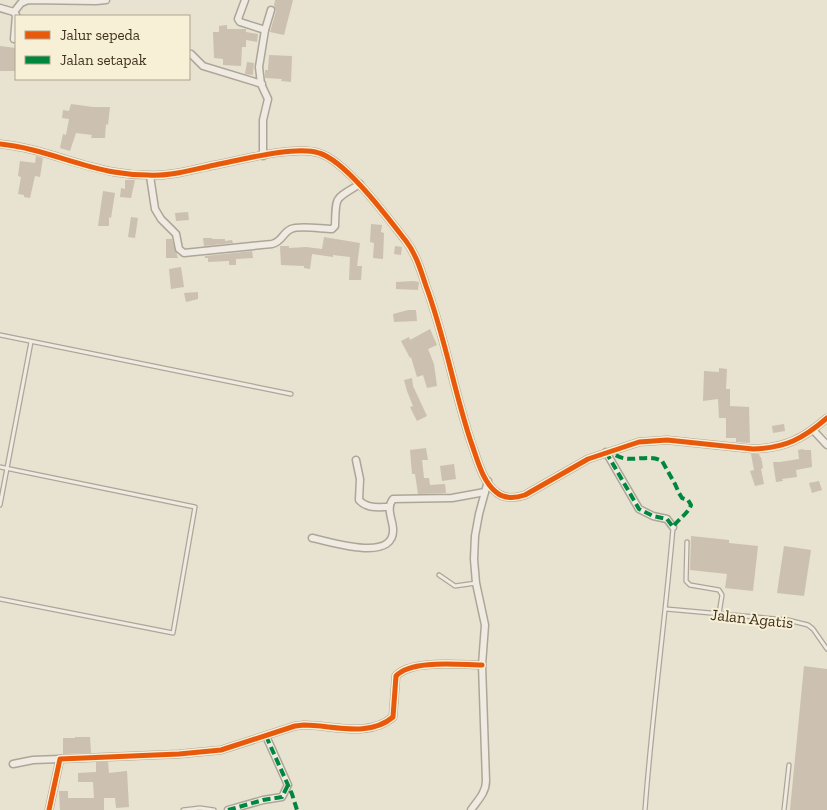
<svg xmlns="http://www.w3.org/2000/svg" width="827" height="810" font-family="'Zilla Slab',serif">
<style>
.building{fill:#ccc0b0}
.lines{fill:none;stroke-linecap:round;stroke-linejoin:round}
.service-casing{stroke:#ada698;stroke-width:5.5}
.minor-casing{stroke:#ada698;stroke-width:9}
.service{stroke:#efebe2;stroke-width:3}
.minor{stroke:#efebe2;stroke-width:6}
.quiet{stroke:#00873e;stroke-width:4;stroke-dasharray:8 4;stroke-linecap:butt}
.cycleway-casing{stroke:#f8f0d6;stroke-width:8}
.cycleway{stroke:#e8590c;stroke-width:5}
.labels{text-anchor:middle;stroke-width:4;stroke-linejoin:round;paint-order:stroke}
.street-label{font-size:16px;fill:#3e2f1e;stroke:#f8f0d6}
</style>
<rect width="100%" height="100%" fill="#e8e2d0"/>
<g class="building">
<path d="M275 0H293L284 35 270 32 276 11 274 6Z"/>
<path d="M227 25V29H246V32L258 34 257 42 246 40V47H242L241 66 223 65V59L214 58 213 32H219V26Z"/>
<path d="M0 46 16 48V71H0Z"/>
<path d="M269 55 292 56 291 82 281 81 282 79 265 78V70H268Z"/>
<path d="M247 62 254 63 253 75 245 74Z"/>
<path d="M71 104 93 107H110L108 125 106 124 105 138H91L92 135 76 133 70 151 60 148 63 134 66 135 69 119 62 118 63 110 69 111Z"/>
<path d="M36 156 43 158 40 177 35 176 30 198 24 197V195L18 194 21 177 18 176 20 161 35 163Z"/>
<path d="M125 180H135L131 198 120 197 121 188 125 189Z"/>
<path d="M103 191 115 193 111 218 109 217V226H98Z"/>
<path d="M188 212 189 220 176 221 175 213Z"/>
<path d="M131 217 138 218 135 238 128 237Z"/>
<path d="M371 224 382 225 381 232 384 233 383 259 373 258 374 243 370 242Z"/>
<path d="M324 237 360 243 357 266H362L361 280H349L350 257 333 255V257L312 254 310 269 304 268V266L281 265 280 246H289V248L306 247 322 249Z"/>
<path d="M203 238H212V239H225V241L232 240 233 243 204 246Z"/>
<path d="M166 239H172L178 258H166Z"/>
<path d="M395 246 402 247 401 255 394 254Z"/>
<path d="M252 251 253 258 236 259V265H229V261L208 262V258H205V256Z"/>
<path d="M181 267 184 287 171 289 169 269Z"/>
<path d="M413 281 419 282 418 290 396 289V282Z"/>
<path d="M198 292V299L186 302 184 293Z"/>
<path d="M408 310H416L417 321 394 322 393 314Z"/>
<path d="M430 329 437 345 428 349 434 364 437 386 427 388 423 375 417 377 411 357 410 358 401 341 409 337 410 340Z"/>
<path d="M719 368 727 369 726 389H730V406L749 407 750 443 736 442V438H726V418H719L718 399 703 401 704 371 719 372Z"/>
<path d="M412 378 413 386 427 416 417 421 410 407 413 406 407 391 404 380Z"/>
<path d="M784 424 785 431 773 433 772 426Z"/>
<path d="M426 448 428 460H422L424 478H429L430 485 445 484 446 493 418 494 415 474H412L410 450Z"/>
<path d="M803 449 804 450H811L812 467 796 470 797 477 782 479 783 481 776 482 773 462H780L799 459 798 450Z"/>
<path d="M751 454H759L760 457H761L763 468 761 469 764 484 755 486 750 471 754 470Z"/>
<path d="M454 464 456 479 442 481 440 466Z"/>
<path d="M819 481 822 490 812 493 809 483Z"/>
<path d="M691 536 729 540V543L758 546 753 591 725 588 727 574 690 570Z"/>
<path d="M784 546 811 550 804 596 777 593Z"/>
<path d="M804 666 827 669V810H790Z"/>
<path d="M75 737H90L91 753 63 754V738H75Z"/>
<path d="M96 762H108L109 773 127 771 129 807 116 808 115 798H104V810H60L59 791H68V798H94L93 782H78V773L96 772Z"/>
</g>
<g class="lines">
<defs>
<g id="service">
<path d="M0 335 291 394"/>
<path d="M0 467 195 507 173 633 0 599"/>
<path d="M0 505 31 342"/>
<path d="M687 542 686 581 690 585 719 590 722 595 719 614"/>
<path d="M439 575 455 586 476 583"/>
<path d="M666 609 788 620 808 625 813 629 827 649"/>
<path d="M183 810 200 808 214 810"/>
<path d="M645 810C652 716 665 622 673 528"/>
<path d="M784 810 789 765"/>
</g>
<g id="minor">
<path d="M245 0 238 19 240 22 265 30"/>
<path d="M0 8 14 12 16 15 14 39"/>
<path d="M14 12 21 3 28 0 96 1 106 0"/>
<path d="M191 54 203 66 262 84"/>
<path d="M0 144C40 148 75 165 114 172 125 174 137 175 148 175 169 177 194 169 215 165 241 160 295 145 319 153 346 161 388 218 406 241 416 254 421 271 426 286 445 337 454 391 471 442 477 458 482 481 496 492 504 499 516 498 525 495L588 459 639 442 667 440 753 449C785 448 803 439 827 418"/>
<path d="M263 156V120L268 99 261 84 259 67 265 30 271 10"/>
<path d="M150 176 155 209 161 219 176 234 179 249 184 253 272 244C283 241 282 233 291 229 299 225 322 229 332 229L335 226C336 195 334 200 360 184"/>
<path d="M813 430 827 445"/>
<path d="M606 452 639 509 653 516 667 519 673 527"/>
<path d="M356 460 360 479 359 500C367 509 378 507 389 507"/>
<path d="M312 538C329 541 396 564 393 528 392 518 386 508 393 499L452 498 485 492"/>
<path d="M13 764 33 760 60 759"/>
<path d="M49 810 60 759 179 754 221 750 295 726 304 725C332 725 369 738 393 717L396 676C411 659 462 665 482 665"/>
<path d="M228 810 263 800 282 797 288 785 266 736"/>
<path d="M471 810C477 801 486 793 486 781L482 665 485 625 476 583 474 559 475 536 479 514 488 481"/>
</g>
</defs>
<use href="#service" class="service-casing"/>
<use href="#minor" class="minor-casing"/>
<use href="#service" class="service"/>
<use href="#minor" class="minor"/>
<g class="quiet">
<path d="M606 452 639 509 653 516 667 519 673 527C678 519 688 514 691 505L688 500 682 498 679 493 675 484 662 461C645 452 627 467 610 451"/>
<path d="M266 736 292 794 297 810"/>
<path d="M228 810 263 800 282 797 288 785"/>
</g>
<defs>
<g id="cycleway">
<path d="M0 144C40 148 75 165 114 172 125 174 137 175 148 175 169 177 194 169 215 165 241 160 295 145 319 153 346 161 388 218 406 241 416 254 421 271 426 286 445 337 454 391 471 442 477 458 482 481 496 492 504 499 516 498 525 495L588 459 639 442 667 440 753 449C785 448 803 439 827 418"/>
<path d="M49 810 60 759 179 754 221 750 295 726 304 725C332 725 369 738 393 717L396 676C411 659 462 665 482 665"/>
</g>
</defs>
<use href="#cycleway" class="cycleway-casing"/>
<use href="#cycleway" class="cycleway"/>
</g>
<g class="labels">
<g class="street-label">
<text transform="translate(752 618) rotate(6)" y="6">Jalan Agatis</text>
</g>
</g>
<rect x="15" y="15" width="175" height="65" fill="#f8f0d6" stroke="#aea38c"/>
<rect x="25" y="31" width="25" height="8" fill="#e8590c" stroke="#aea38c"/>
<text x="60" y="40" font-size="15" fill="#3e2f1e">Jalur sepeda</text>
<rect x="25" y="56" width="25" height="8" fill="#00873e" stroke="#aea38c"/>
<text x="60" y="65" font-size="15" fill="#3e2f1e">Jalan setapak</text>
</svg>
